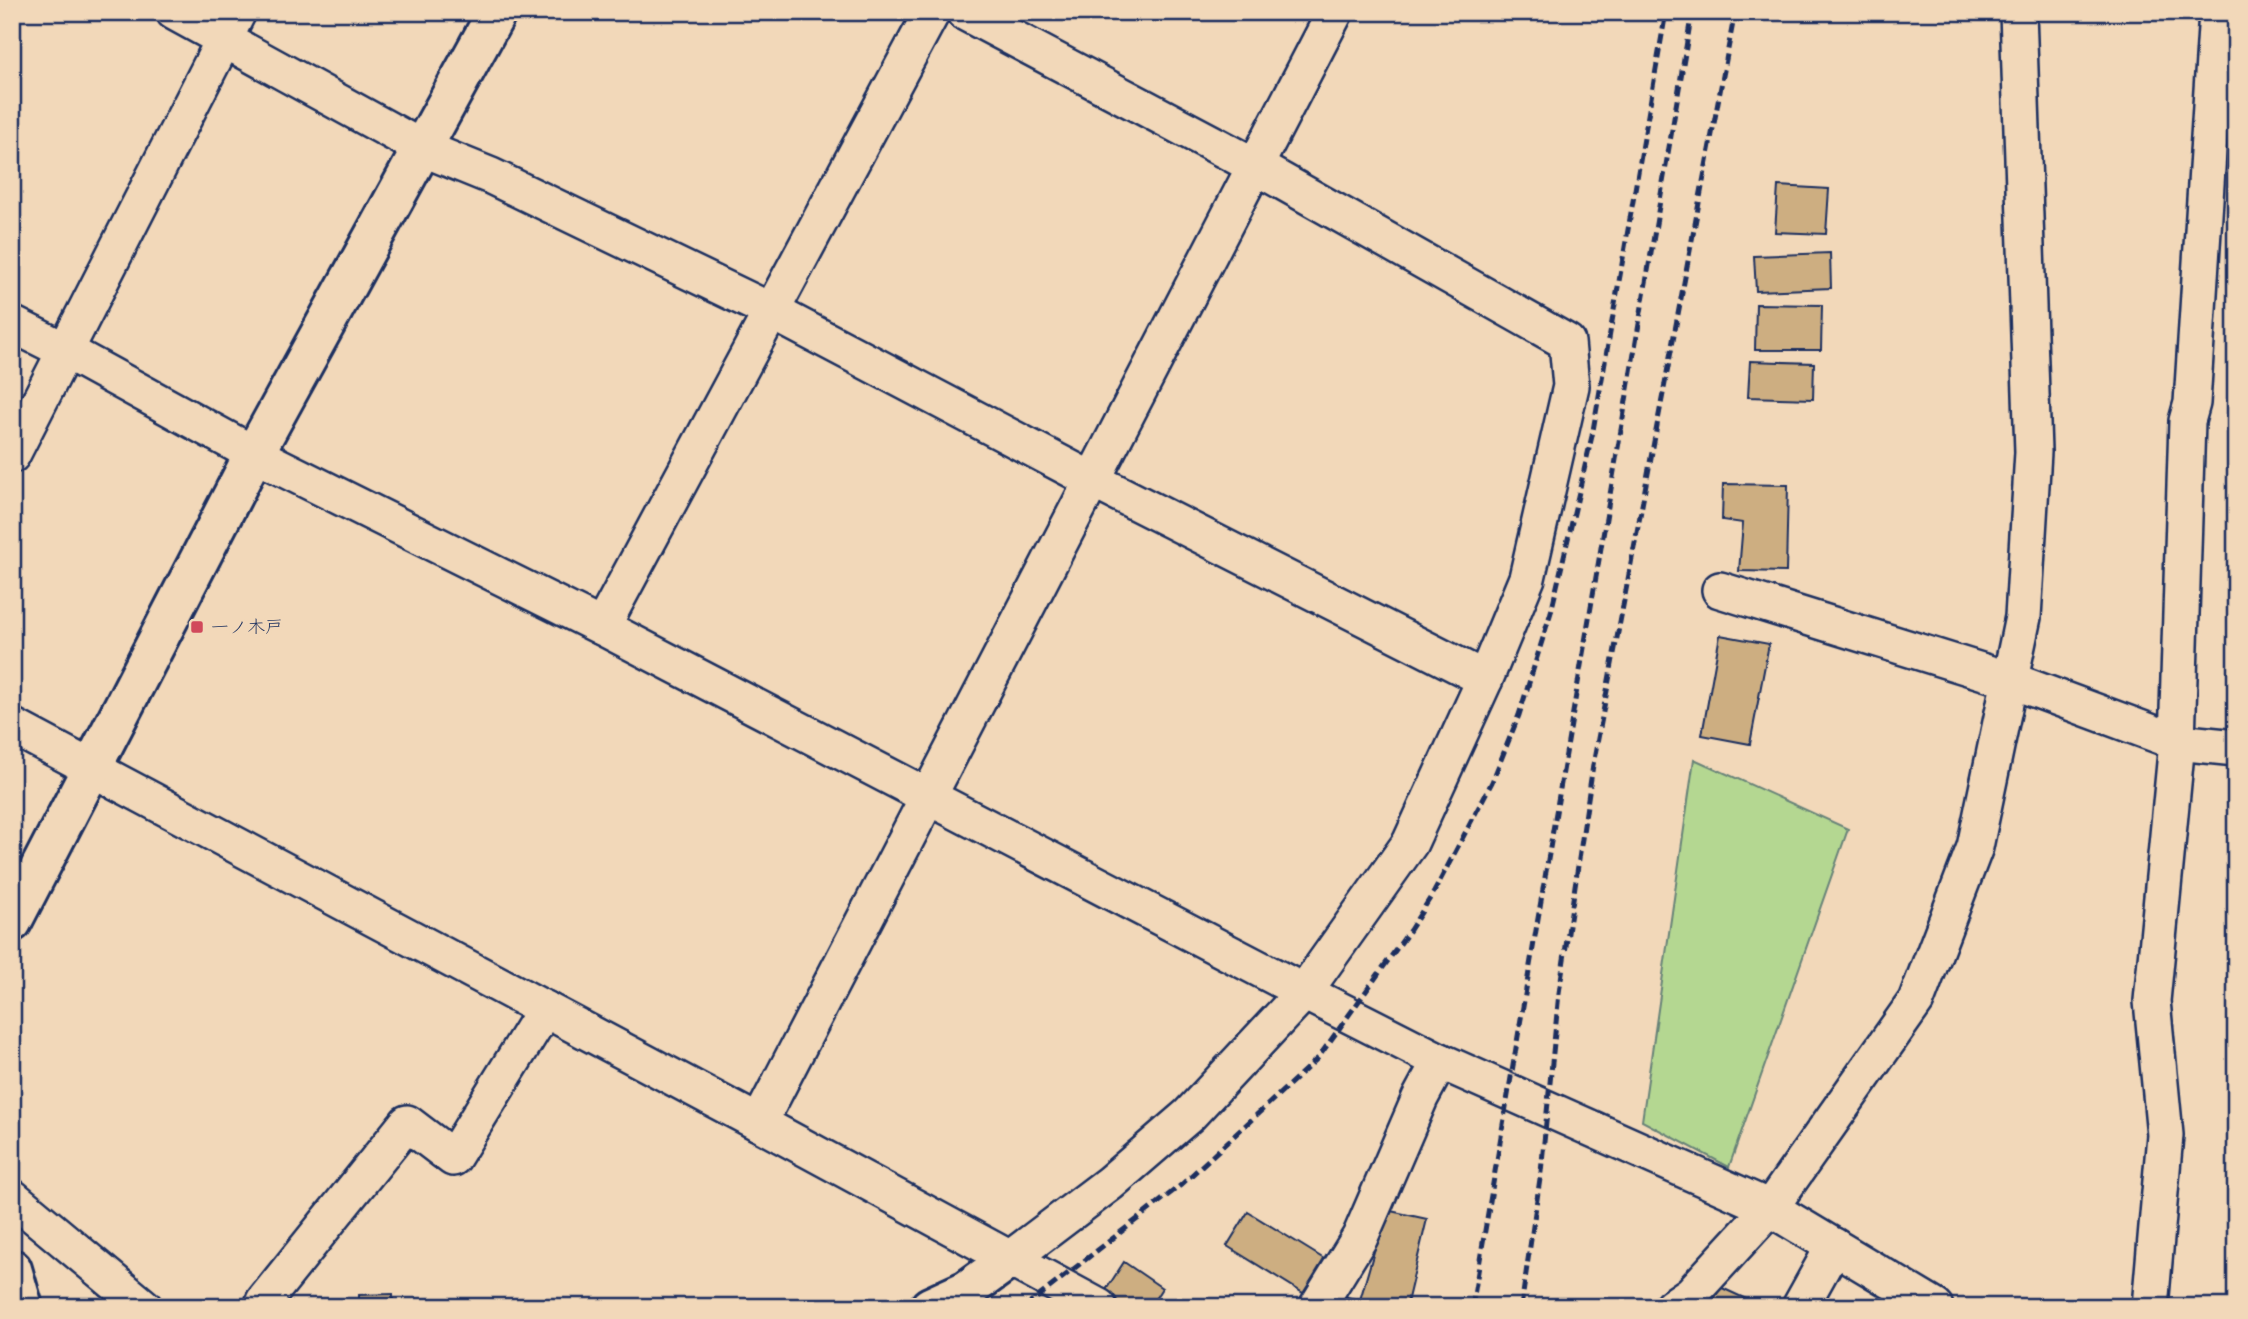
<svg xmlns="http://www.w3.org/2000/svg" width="2248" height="1319" font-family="Delius,'Klee One',sans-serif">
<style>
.green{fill:#b4d791;stroke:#688378;stroke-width:2}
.building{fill:#cdae81;stroke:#1b2f5e;stroke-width:2}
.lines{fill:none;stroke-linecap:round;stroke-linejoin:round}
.minor-casing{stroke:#1b2f5e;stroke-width:40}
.tertiary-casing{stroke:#1b2f5e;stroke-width:44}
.minor{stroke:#f2d8b9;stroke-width:35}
.tertiary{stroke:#f2d8b9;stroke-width:38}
.rail{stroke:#1b2f5e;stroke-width:5;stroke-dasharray:10 5;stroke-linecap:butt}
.poi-dot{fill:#d1495b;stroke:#f2d8b9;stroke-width:2.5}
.labels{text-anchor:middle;stroke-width:7;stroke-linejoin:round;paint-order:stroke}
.poi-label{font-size:18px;fill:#1b2f5e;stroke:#f2d8b9;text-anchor:start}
</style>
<rect width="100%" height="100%" fill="#f2d8b9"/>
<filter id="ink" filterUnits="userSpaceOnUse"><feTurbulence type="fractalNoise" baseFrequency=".0143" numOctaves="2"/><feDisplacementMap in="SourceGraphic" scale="14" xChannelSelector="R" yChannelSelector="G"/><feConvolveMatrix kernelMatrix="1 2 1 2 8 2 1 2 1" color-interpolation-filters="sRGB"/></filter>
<g filter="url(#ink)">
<path class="green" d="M1694 759 1848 829 1729 1167 1642 1121Z"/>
<g class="building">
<path d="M1778 186 1829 189 1826 234 1775 232Z"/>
<path d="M1830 253 1831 288 1756 291 1754 256Z"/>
<path d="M1756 304 1822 305 1821 350H1755Z"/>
<path d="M1750 361 1814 363 1813 399 1748 397Z"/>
<path d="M1723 484 1788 485 1786 572 1739 571 1743 523 1722 520Z"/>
<path d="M1720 635 1769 644 1750 744 1702 735Z"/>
<path d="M1386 1210 1427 1219 1406 1307H1345L1347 1297 1360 1300Z"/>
<path d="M1248 1212 1329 1262 1308 1296 1227 1246Z"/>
<path d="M1124 1262 1162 1288 1150 1307H1112L1100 1299Z"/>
<path d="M1720 1287 1759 1305V1307H1711Z"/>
<path d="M393 1294V1307H359V1295Z"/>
</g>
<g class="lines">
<defs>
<g id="minor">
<path d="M174 12 422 148 491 176 771 311 1092 480 1485 679"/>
<path d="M964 12 1255 166 1567 342 1571 386 1527 578 1485 679 1410 843 1304 992 1189 1115 1110 1183 1011 1258"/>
<path d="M12 324 66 351 254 454 602 627 1304 992 1440 1061 1770 1208 1935 1307"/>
<path d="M12 455 238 12"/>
<path d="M1720 590 2010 680 2177 742 2236 748"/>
<path d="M602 627 932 12"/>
<path d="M12 726 759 1123 1099 1307"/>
<path d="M759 1123 1335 12"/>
<path d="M12 1197 144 1307"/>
<path d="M264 1307V1301L407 1123 453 1158 545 1009"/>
<path d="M1317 1307 1360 1237 1420 1098 1440 1061"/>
<path d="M1672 1307 1691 1294 1770 1208 1916 1001 1975 847 2023 617 2033 452 2018 12"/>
<path d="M1800 1307 1834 1246"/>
<path d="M2150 1307 2165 1135 2152 1001 2177 742 2187 421 2192 403 2217 12"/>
</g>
<g id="tertiary">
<path d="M12 922 254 454 497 12"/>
<path d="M12 1269 23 1307"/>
<path d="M930 1307 967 1290 1011 1258"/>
</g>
</defs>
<use href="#minor" class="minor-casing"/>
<use href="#tertiary" class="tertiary-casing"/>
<use href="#minor" class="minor"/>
<use href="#tertiary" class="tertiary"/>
<g class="rail">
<path d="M1025 1307 1181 1185 1318 1058 1410 930 1434 892 1492 782 1519 715 1551 612 1592 436 1666 12"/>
<path d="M1472 1307 1692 12"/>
<path d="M1521 1307 1541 1172 1559 993 1593 765 1735 12"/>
</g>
</g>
</g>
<rect class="poi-dot" x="190" y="620" width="14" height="14" rx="3.5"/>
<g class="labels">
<g class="poi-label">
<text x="211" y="633">一ノ木戸</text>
</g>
</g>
<rect width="2248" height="1319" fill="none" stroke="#f2d8b9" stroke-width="42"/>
<rect x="21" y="21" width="2206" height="1277" fill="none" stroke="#1b2f5e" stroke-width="2.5" filter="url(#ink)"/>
</svg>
